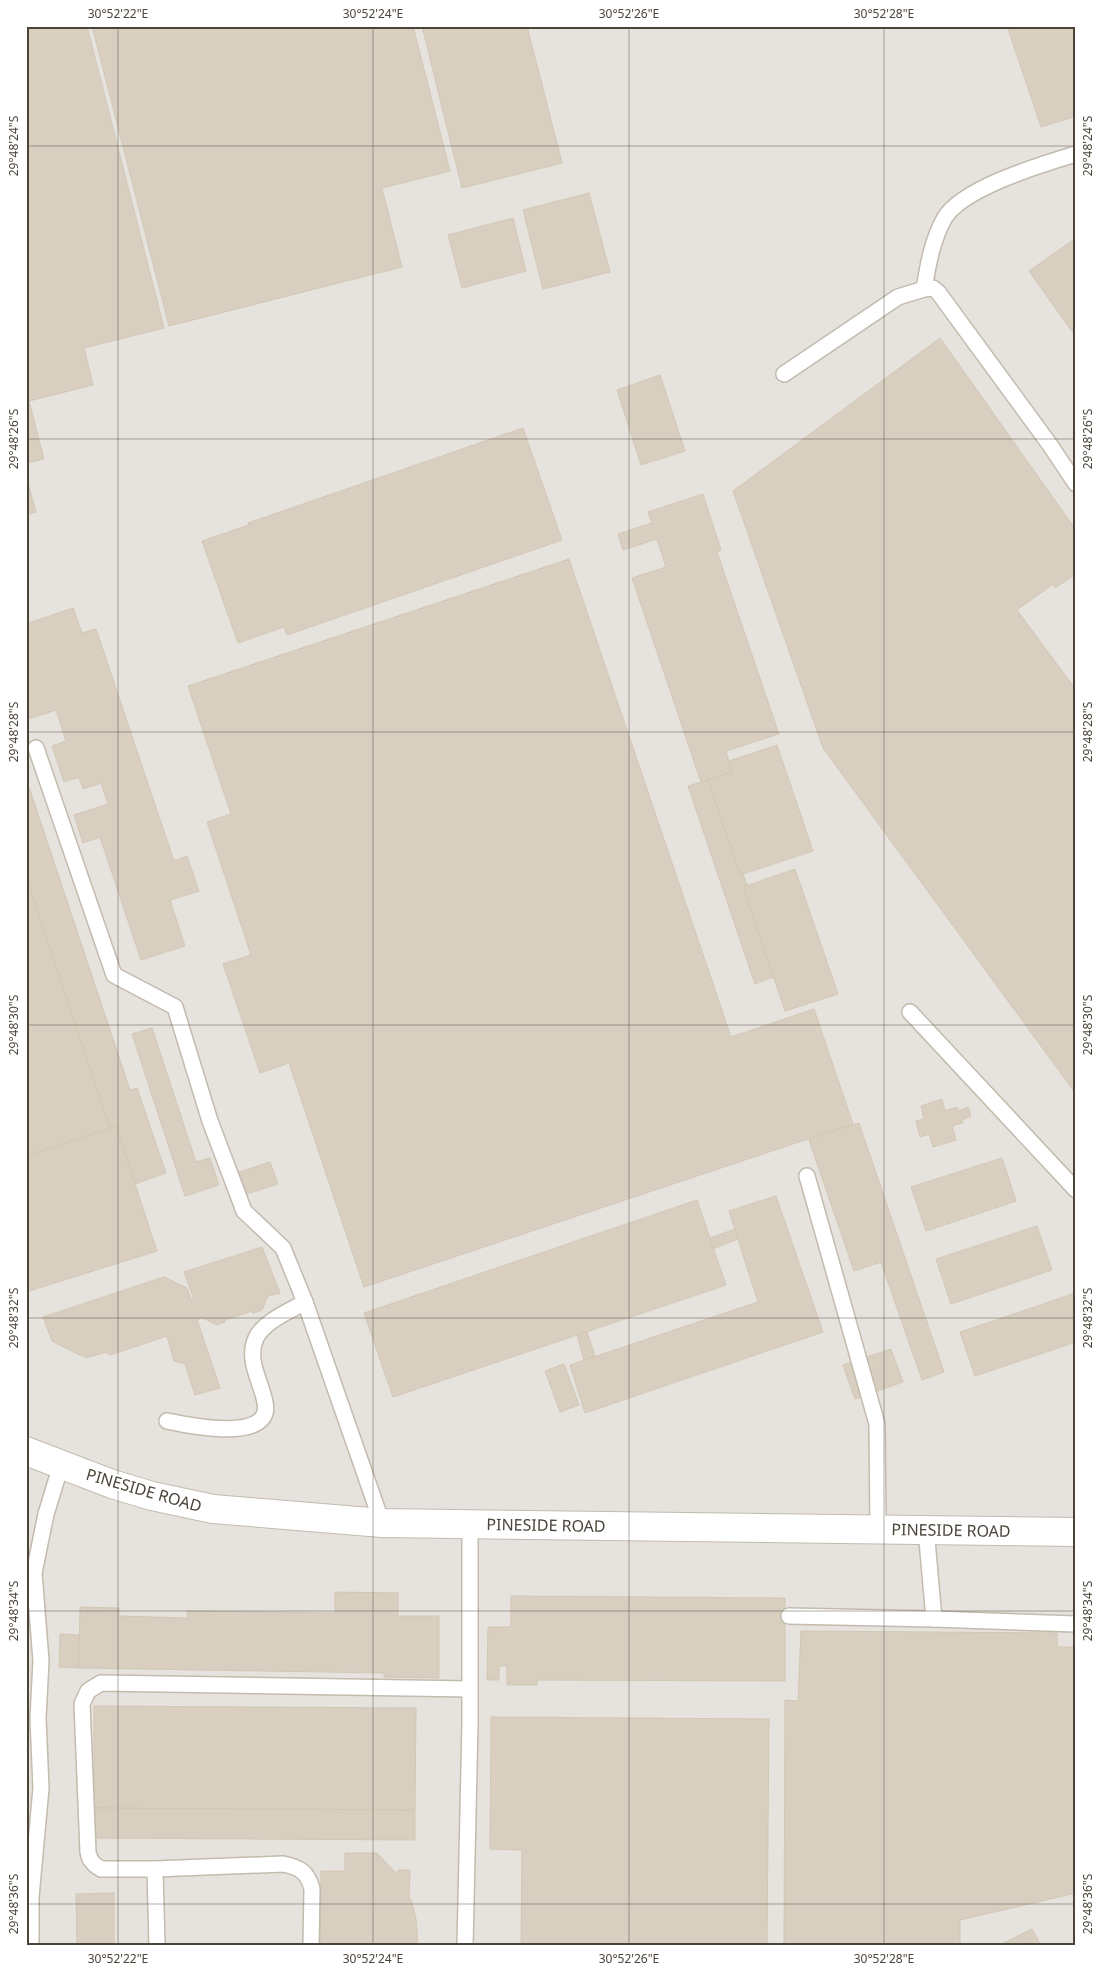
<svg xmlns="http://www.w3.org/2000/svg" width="1102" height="1972" font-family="'Noto Sans',sans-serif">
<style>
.industrial{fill:#e6e2dd}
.building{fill:#d8cfc1;stroke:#d3c7b4}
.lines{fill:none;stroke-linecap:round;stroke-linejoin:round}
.lane-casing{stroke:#c2bbae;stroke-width:18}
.street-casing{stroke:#c2bbae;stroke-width:30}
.lane{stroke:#fff;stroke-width:15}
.street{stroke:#fff;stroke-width:28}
.ticks{fill:none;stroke:#4b4439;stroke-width:1;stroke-opacity:0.45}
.labels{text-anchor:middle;stroke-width:4;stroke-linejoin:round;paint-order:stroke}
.street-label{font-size:16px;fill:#4b4439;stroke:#fff}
.neatline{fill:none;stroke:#4b4439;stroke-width:2}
.ticks-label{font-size:12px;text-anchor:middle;fill:#4b4439}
</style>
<rect width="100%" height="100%" fill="#f6f3ec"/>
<rect class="industrial" x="26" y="26" width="1050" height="1920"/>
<g class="building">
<path d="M26 26H87L164 328 84 348 93 385 29 401 44 459 26 463Z"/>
<path d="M92 26H413L450 171 382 188 402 267 169 326Z"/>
<path d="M422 26H527L562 163 462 188Z"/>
<path d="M1007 26H1076V116L1041 127Z"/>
<path d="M589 193 610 272 543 289 523 210Z"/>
<path d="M513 218 526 271 462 288 448 235Z"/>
<path d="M1076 238V337L1029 271Z"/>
<path d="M940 338 1076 530V574L1055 588 1053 584 1017 610 1076 690V1094L823 748 733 491Z"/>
<path d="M660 375 685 451 641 465 617 390Z"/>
<path d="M523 428 562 540 287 635 284 627 238 643 202 541 249 525 248 523Z"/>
<path d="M26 476 36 512 26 515Z"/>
<path d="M703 494 721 550 717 552 779 734 726 751 732 772 701 782 632 578 666 567 657 539 623 550 618 534 652 523 648 512Z"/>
<path d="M569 559 731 1037 814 1009 853 1124 364 1287 289 1063 260 1073 223 964 251 955 207 822 231 814 188 686Z"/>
<path d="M73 608 82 633 96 629 174 861 187 856 199 891 170 900 185 946 141 960 100 837 83 843 74 815 108 804 101 783 83 789 79 777 64 782 52 746 66 741 56 710 26 720V624Z"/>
<path d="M777 745 813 851 740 875 708 780 732 772 729 761Z"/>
<path d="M26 778 130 1090 137 1088 166 1173 135 1184 116 1126 110 1128 26 877Z"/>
<path d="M708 780 740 875 743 874 747 885 743 887 773 977 755 984 688 786Z"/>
<path d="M795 869 838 994 785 1011 743 887Z"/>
<path d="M26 877 110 1128 26 1156Z"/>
<path d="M152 1028 196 1162 210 1158 219 1185 185 1196 132 1034Z"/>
<path d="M942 1099 945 1111 957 1107 958 1111 968 1107 971 1116 962 1120 963 1123 952 1126 956 1140 933 1147 929 1134 920 1137 916 1121 924 1119 921 1106Z"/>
<path d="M859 1123 944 1372 922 1380 881 1262 854 1271 809 1140Z"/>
<path d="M116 1126 157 1251 26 1292V1156Z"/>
<path d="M1002 1158 1016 1201 926 1231 911 1187Z"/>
<path d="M270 1162 278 1184 243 1195 236 1173Z"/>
<path d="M776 1196 823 1332 585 1413 570 1365 758 1302 729 1211Z"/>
<path d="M697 1200 726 1285 393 1397 364 1313Z"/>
<path d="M1037 1226 1052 1270 951 1304 936 1259Z"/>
<path d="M735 1229 738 1239 713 1249 710 1238Z"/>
<path d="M262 1247 280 1293 268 1296 262 1310 253 1313 252 1311 225 1320V1322L217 1325 203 1318 197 1320 220 1388 195 1395 185 1364 174 1361 167 1336 110 1355 106 1352 86 1358 52 1341 43 1317 164 1277 187 1288 191 1299H194L184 1272Z"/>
<path d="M1073 1294 1076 1302V1342L975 1376 960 1332Z"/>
<path d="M587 1332 595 1356 584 1360 577 1335Z"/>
<path d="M891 1349 903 1382 855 1399 843 1365Z"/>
<path d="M564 1364 579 1405 560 1412 545 1371Z"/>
<path d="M335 1592 398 1593V1616H439V1678L384 1677V1673L79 1668 80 1607 119 1608V1616L187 1618V1611L335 1613Z"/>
<path d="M511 1596 785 1598V1681L537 1680V1685H507V1666H499V1680H487L488 1627H511Z"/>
<path d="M801 1631 1057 1633V1647H1076V1893L960 1920V1946H784L785 1700 798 1701Z"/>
<path d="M60 1634 79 1635V1668L59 1667Z"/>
<path d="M94 1706 416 1708 415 1810 94 1808Z"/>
<path d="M491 1717 769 1719 767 1946H521L522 1850 490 1849Z"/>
<path d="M94 1808 415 1810V1840L94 1838Z"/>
<path d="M345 1853H377L396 1873 399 1870H410L409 1898 412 1902 416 1919 418 1946H320L321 1871H345Z"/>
<path d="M114 1893V1946H77L76 1894Z"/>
<path d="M1032 1929 1041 1946H998Z"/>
</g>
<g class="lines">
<defs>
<g id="lane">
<path d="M924 289C928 265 932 241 944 219 961 188 1043 164 1076 154"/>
<path d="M784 374 898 297 924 289 933 288 938 292 1050 445 1076 484"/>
<path d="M36 748 114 975 175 1007 210 1121 244 1211 283 1248 305 1302 382 1523"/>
<path d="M910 1012 1076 1190"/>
<path d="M807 1176 877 1424 878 1529"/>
<path d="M167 1421C186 1425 274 1444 265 1402 261 1381 246 1360 256 1338 264 1321 290 1311 305 1302"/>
<path d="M926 1529 934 1619 1076 1624"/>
<path d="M789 1616 934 1619"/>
<path d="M155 1869 157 1946"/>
<path d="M31 1946V1897L41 1788 38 1718 41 1661 34 1573 46 1514 61 1465"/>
<path d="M311 1946 312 1889C308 1872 299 1867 283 1864L155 1869H101L95 1865 90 1859 88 1852 82 1704 88 1691 101 1683 470 1689"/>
<path d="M465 1946 470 1723V1524"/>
</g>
<path id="street" d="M26 1451 112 1484 152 1496 213 1509 382 1523 1076 1532"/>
</defs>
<use href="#lane" class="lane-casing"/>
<use href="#street" class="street-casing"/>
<use href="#lane" class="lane"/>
<use href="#street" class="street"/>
</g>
<path class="ticks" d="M118 26V1946M373 26V1946M629 26V1946M884 26V1946M26 146H1076M26 439H1076M26 732H1076M26 1025H1076M26 1318H1076M26 1611H1076M26 1904H1076"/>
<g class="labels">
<g class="street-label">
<text transform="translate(144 1490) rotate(16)" y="6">PINESIDE ROAD</text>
<text transform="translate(546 1525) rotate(1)" y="6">PINESIDE ROAD</text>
<text transform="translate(951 1530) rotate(1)" y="6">PINESIDE ROAD</text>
</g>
</g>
<rect width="1102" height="1972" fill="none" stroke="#ffffff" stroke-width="55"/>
<rect x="28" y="28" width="1046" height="1916" class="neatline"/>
<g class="ticks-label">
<text x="118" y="18">30°52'22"E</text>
<text x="373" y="18">30°52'24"E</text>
<text x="629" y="18">30°52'26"E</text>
<text x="884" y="18">30°52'28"E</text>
<text transform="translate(14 146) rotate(-90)" y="4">29°48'24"S</text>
<text transform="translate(1088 146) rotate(-90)" y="4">29°48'24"S</text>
<text transform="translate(14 439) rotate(-90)" y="4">29°48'26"S</text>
<text transform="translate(1088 439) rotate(-90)" y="4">29°48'26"S</text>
<text transform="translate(14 732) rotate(-90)" y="4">29°48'28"S</text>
<text transform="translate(1088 732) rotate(-90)" y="4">29°48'28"S</text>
<text transform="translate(14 1025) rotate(-90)" y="4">29°48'30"S</text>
<text transform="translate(1088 1025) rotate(-90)" y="4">29°48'30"S</text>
<text transform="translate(14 1318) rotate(-90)" y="4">29°48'32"S</text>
<text transform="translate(1088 1318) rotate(-90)" y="4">29°48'32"S</text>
<text transform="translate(14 1611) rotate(-90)" y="4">29°48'34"S</text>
<text transform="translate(1088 1611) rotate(-90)" y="4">29°48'34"S</text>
<text transform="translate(14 1904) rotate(-90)" y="4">29°48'36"S</text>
<text transform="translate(1088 1904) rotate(-90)" y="4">29°48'36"S</text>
<text x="118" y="1963">30°52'22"E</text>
<text x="373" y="1963">30°52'24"E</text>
<text x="629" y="1963">30°52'26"E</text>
<text x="884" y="1963">30°52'28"E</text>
</g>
</svg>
